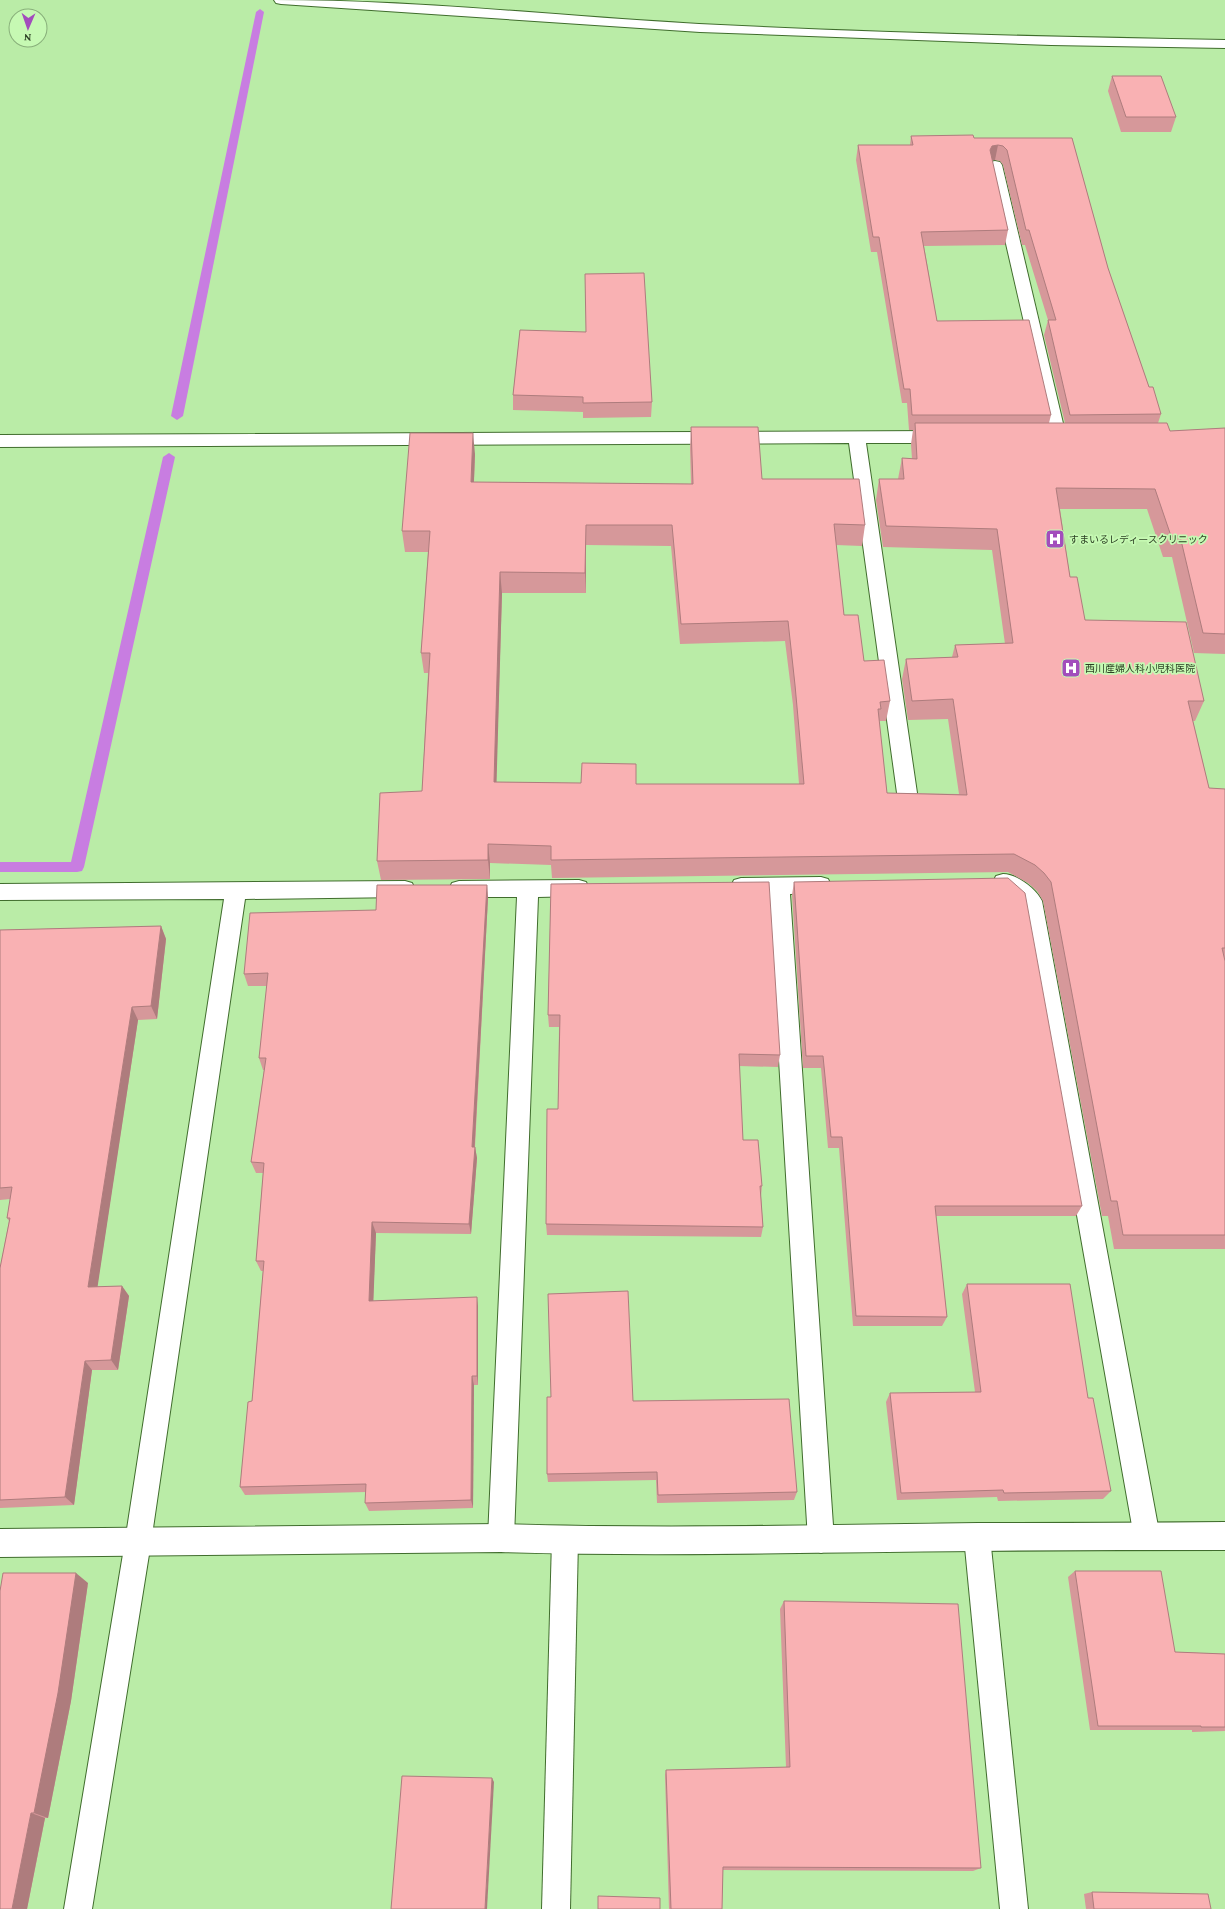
<svg xmlns="http://www.w3.org/2000/svg" width="1225" height="1909" font-family="'Crimson Pro','Noto Sans JP',serif">
<style>
.lines{fill:none;stroke-linecap:round;stroke-linejoin:round}
.stream{fill:#c87de1;fill-rule:evenodd}
.lane-casing{stroke:#406d2d;stroke-width:2}
.street-casing{stroke:#406d2d;stroke-width:2}
.lane{fill:#fff;fill-rule:evenodd}
.street{fill:#fff;fill-rule:evenodd}
.wall{fill:#d6989a;fill-rule:evenodd}
.shaded-wall{fill:#ae7c7d}
.building{fill:#f9b1b3;stroke:#ae7c7d;fill-rule:evenodd}
.labels{text-anchor:middle;stroke-width:3.5;stroke-linejoin:round;paint-order:stroke}
.poi-label{font-size:10px;fill:#2c4024;stroke:#c6f9b3;text-anchor:start}
</style>
<rect width="100%" height="100%" fill="#baeca7"/>
<g class="lines">
<g class="stream">
<path d="M260 9 264 12 183 416 177 420 171 416 256 12Z"/>
<path d="M169 453 175 457 84 867 82 871 77 872H0V862H71L163 457Z"/>
</g>
<defs>
<g id="lane">
<path d="M274 0C416 0 558 16 699 24 874 33 1050 37 1225 40V48L1051 45 700 32 281 4 276 3Z"/>
<path d="M995 161 1000 162 1002 165 1066 436 1064 440 1058 442 1052 440 1050 436 988 165 990 162Z"/>
<path d="M940 431 946 433 948 437 946 441 940 443H866L917 793 914 798 907 801 900 798 897 793 849 443 0 447V435Z"/>
<path d="M1003 874C1017 874 1036 889 1042 901L1160 1537 1156 1546 1147 1550 1138 1546 1134 1537 1022 905 1004 890 996 888 993 882 996 876Z"/>
<path d="M821 877 828 879 831 885 828 891 821 893 790 894 834 1540 830 1549 821 1553 812 1549 808 1540 769 894H741L734 892 731 886 734 880 741 878Z"/>
<path d="M579 880 586 882 589 888 586 894 579 896 538 897 514 1538 510 1547 501 1551 492 1547 488 1538 517 897H459L452 895 449 889 452 883 459 881Z"/>
<path d="M405 881 412 883 415 889 412 895 405 897 245 899 151 1542 92 1909H64L125 1542 224 899 0 900V884Z"/>
<path d="M977 1524 986 1528 990 1537 1028 1909H1000L964 1537 968 1528Z"/>
<path d="M565 1527 574 1531 578 1540 570 1909H542L552 1540 556 1531Z"/>
</g>
<path id="street" d="M1225 1522V1550C1143 1550 1060 1550 978 1551 819 1552 660 1557 501 1552L0 1557V1529L501 1524C660 1529 819 1525 978 1523 1060 1523 1143 1523 1225 1522Z"/>
</defs>
<use href="#lane" class="lane-casing"/>
<use href="#street" class="street-casing"/>
<use href="#lane" class="lane"/>
<use href="#street" class="street"/>
</g>
<g class="wall">
<path d="M1112 76 1176 117 1171 132H1121L1108 91Z"/>
<path d="M911 136 974 138H1072L1108 268 1149 387 1161 414 1158 423 1170 431 1225 428V654L1194 653 1172 557H1163L1147 509H1060L1070 577 1085 620 1204 701 1195 721H1193L1209 788 1225 789V1249H1114L1108 1216H1102L1043 901 1037 891 1028 883 1008 872 552 878 551 865 490 863V879L381 880 377 861 422 791 428 673H424L421 653 428 552H405L402 531 475 454 474 482 691 484 690 448 691 427 762 479 865 525 862 546 836 545 844 615 864 661 890 701 886 721H879L887 793 959 794 948 719 908 720 902 679 906 659 952 657 955 645 1005 644 992 550 883 547 876 500 879 479H898L902 458 912 459 911 444 913 430H909L907 403H902L877 252H871L856 160 858 145H910ZM992 160H995L1000 161 1003 165 1022 245H1025L1048 320 1044 335 1065 423H1049L1051 415 937 321 924 246 1005 245 1008 230ZM586 545 671 546 680 644 785 641 793 705 799 784H636L496 782 502 593H586Z"/>
<path d="M520 330 652 402 651 417 583 418V412L513 410V395Z"/>
<path d="M794 882 1082 1206 1076 1216H936L947 1317 942 1326H853L839 1148H828L821 1068H803L792 895Z"/>
<path d="M551 884 780 1055 778 1067 739 1066 743 1140 762 1186 761 1196 763 1227 761 1237 547 1235 546 1224 558 1109 559 1027H549L548 1015Z"/>
<path d="M487 885 488 898 475 1147 477 1158 471 1234 376 1233 373 1301 478 1306V1385H474L473 1508 369 1511 365 1503 366 1492 245 1495 240 1487 252 1401 263 1271H261L256 1261 263 1173H256L251 1162 264 1070H263L259 1058 267 986H248L244 974 376 910Z"/>
<path d="M161 926 166 939 157 1019 138 1020 97 1287 122 1286 129 1296 118 1370H92L74 1505 0 1508V1268L9 1221 7 1218 10 1199 0 1200V930Z"/>
<path d="M967 1284 1088 1398 1111 1491 1103 1499 998 1501 997 1497 897 1500 886 1402 890 1393 975 1392 962 1294Z"/>
<path d="M633 1401 797 1492 794 1500 657 1503 656 1480 548 1482 547 1474Z"/>
<path d="M1075 1571 1175 1652 1225 1654V1731L1192 1732V1730H1090L1068 1577Z"/>
<path d="M88 1583 71 1701 48 1818H45L27 1909H0Z"/>
<path d="M784 1601 981 1868 973 1871 723 1870 722 1909H669L665 1775 666 1770 786 1767 780 1609Z"/>
<path d="M1092 1892 1211 1909H1086L1084 1894Z"/>
</g>
<g class="shaded-wall">
<path d="M998 145 995 160 989 161 990 150 992 146Z"/>
<path d="M473 433 475 454 473 503 471 482Z"/>
<path d="M586 525V593L585 573Z"/>
<path d="M500 572 502 593 496 801 494 782Z"/>
<path d="M488 844 490 863V879L488 860Z"/>
<path d="M487 885 488 898 474 1158 472 1147Z"/>
<path d="M161 926 166 939 157 1019 151 1006Z"/>
<path d="M132 1007 138 1020 96 1297 88 1287Z"/>
<path d="M475 1147 477 1158 471 1234 469 1224Z"/>
<path d="M372 1222 376 1233 373 1311 369 1301Z"/>
<path d="M122 1286 129 1296 118 1370 111 1360Z"/>
<path d="M477 1297 478 1306V1385L477 1376Z"/>
<path d="M85 1361 92 1370 74 1505 65 1497Z"/>
<path d="M472 1376 474 1385 473 1508 471 1500Z"/>
<path d="M76 1573 88 1583 71 1701 48 1818 34 1813Z"/>
<path d="M492 1778 494 1782 487 1909H485Z"/>
<path d="M31 1813 45 1818 27 1909H12Z"/>
</g>
<g class="building">
<path d="M1112 76H1161L1176 117H1126Z"/>
<path d="M973 135 974 138H1072L1108 268 1149 387H1153L1161 414 1070 415 1048 320H1056L1029 230H1026L1007 150 1003 146 998 145 992 146 990 150 1008 230 921 232 937 321 1029 320 1051 415H912L910 389H904L879 237H873L858 145H913L911 136Z"/>
<path d="M644 273 652 402 583 403V397L513 395 520 330 586 332 585 274Z"/>
<path d="M915 423H1167L1170 431 1225 428V634L1203 633 1180 536H1171L1155 489 1056 488 1070 577H1077L1085 620 1186 622 1204 701H1188L1209 788 1225 789V948H1222L1225 961V1235H1123L1117 1201H1111L1051 882 1044 873 1035 865 1014 854 551 860V846L488 844V860L377 861 380 793 422 791 430 653H421L430 531H402L410 433H473L471 482 693 484 691 427H758L762 479H859L865 525 834 524 844 615H858L864 661 884 660 890 701 880 702 881 709H878L887 793 967 795 953 699 912 701 906 659 958 657 955 645 1013 643 997 529 886 526 879 479H904L902 458 917 459ZM586 525H672L681 624 788 621 795 685 804 784H636V764L582 763 581 783 494 782 500 572 585 573Z"/>
<path d="M1008 878 1025 893 1082 1206H935L947 1317 856 1316 842 1137H831L823 1056H806L794 882Z"/>
<path d="M769 882 780 1055 739 1054 743 1140H758L762 1186H760L763 1227 546 1224 547 1109H558L560 1015H548L551 884Z"/>
<path d="M377 885H487L472 1147H475L469 1224 372 1222 369 1301 477 1297V1376H472L471 1500 365 1503 366 1484 240 1487 248 1402 252 1401 264 1261H256L264 1163 251 1162 266 1058H259L268 973 244 974 250 913 376 910Z"/>
<path d="M161 926 151 1006 132 1007 88 1287 122 1286 111 1360 85 1361 65 1497 0 1500V1268L10 1218H7L12 1187 0 1188V930Z"/>
<path d="M967 1284H1070L1088 1398H1093L1111 1491 1004 1493 1003 1490 901 1493 890 1393 981 1392Z"/>
<path d="M628 1291 633 1401 789 1399 797 1492 658 1495 657 1472 547 1474V1397H551L548 1294Z"/>
<path d="M1075 1571H1161L1175 1652 1225 1654V1727H1201V1726H1098Z"/>
<path d="M3 1573H76L58 1693 34 1813H31L12 1909H0V1591Z"/>
<path d="M784 1601 958 1604 981 1868 723 1867 722 1909H671L666 1770 790 1767Z"/>
<path d="M402 1776 492 1778 485 1909H391Z"/>
<path d="M1092 1892 1208 1894 1211 1909H1094Z"/>
<path d="M598 1896 660 1898V1909H598Z"/>
</g>
<defs>
<symbol id="hospital-square" viewBox="-11 -11 22 22"><rect x="-9" y="-9" width="18" height="18" rx="4" fill="#a24dbc" stroke="#c6f9b3"/><path d="M-5-5h3v3.5h4V-5h3V5h-3V1.5h-4V5h-3Z" fill="#fff"/></symbol>
</defs>
<g fill-rule="evenodd">
<use href="#hospital-square" x="1044" y="528" width="22" height="22"/>
<use href="#hospital-square" x="1060" y="657" width="22" height="22"/>
</g>
<g class="labels">
<g class="poi-label">
<text x="1069" y="543">すまいるレディースクリニック</text>
<text x="1085" y="672">西川産婦人科小児科医院</text>
</g>
</g>
<g transform="translate(28 28) rotate(182)"><circle r="19" fill="#c6f9b3" stroke="#88af7a"/>
<path d="M0-3L7 15L0 10L-7 15Z" fill="#a24dbc"/>
<text y="-6" font-size="11" font-weight="bold" text-anchor="middle" fill="#2c4024">N</text>
</g>
</svg>
